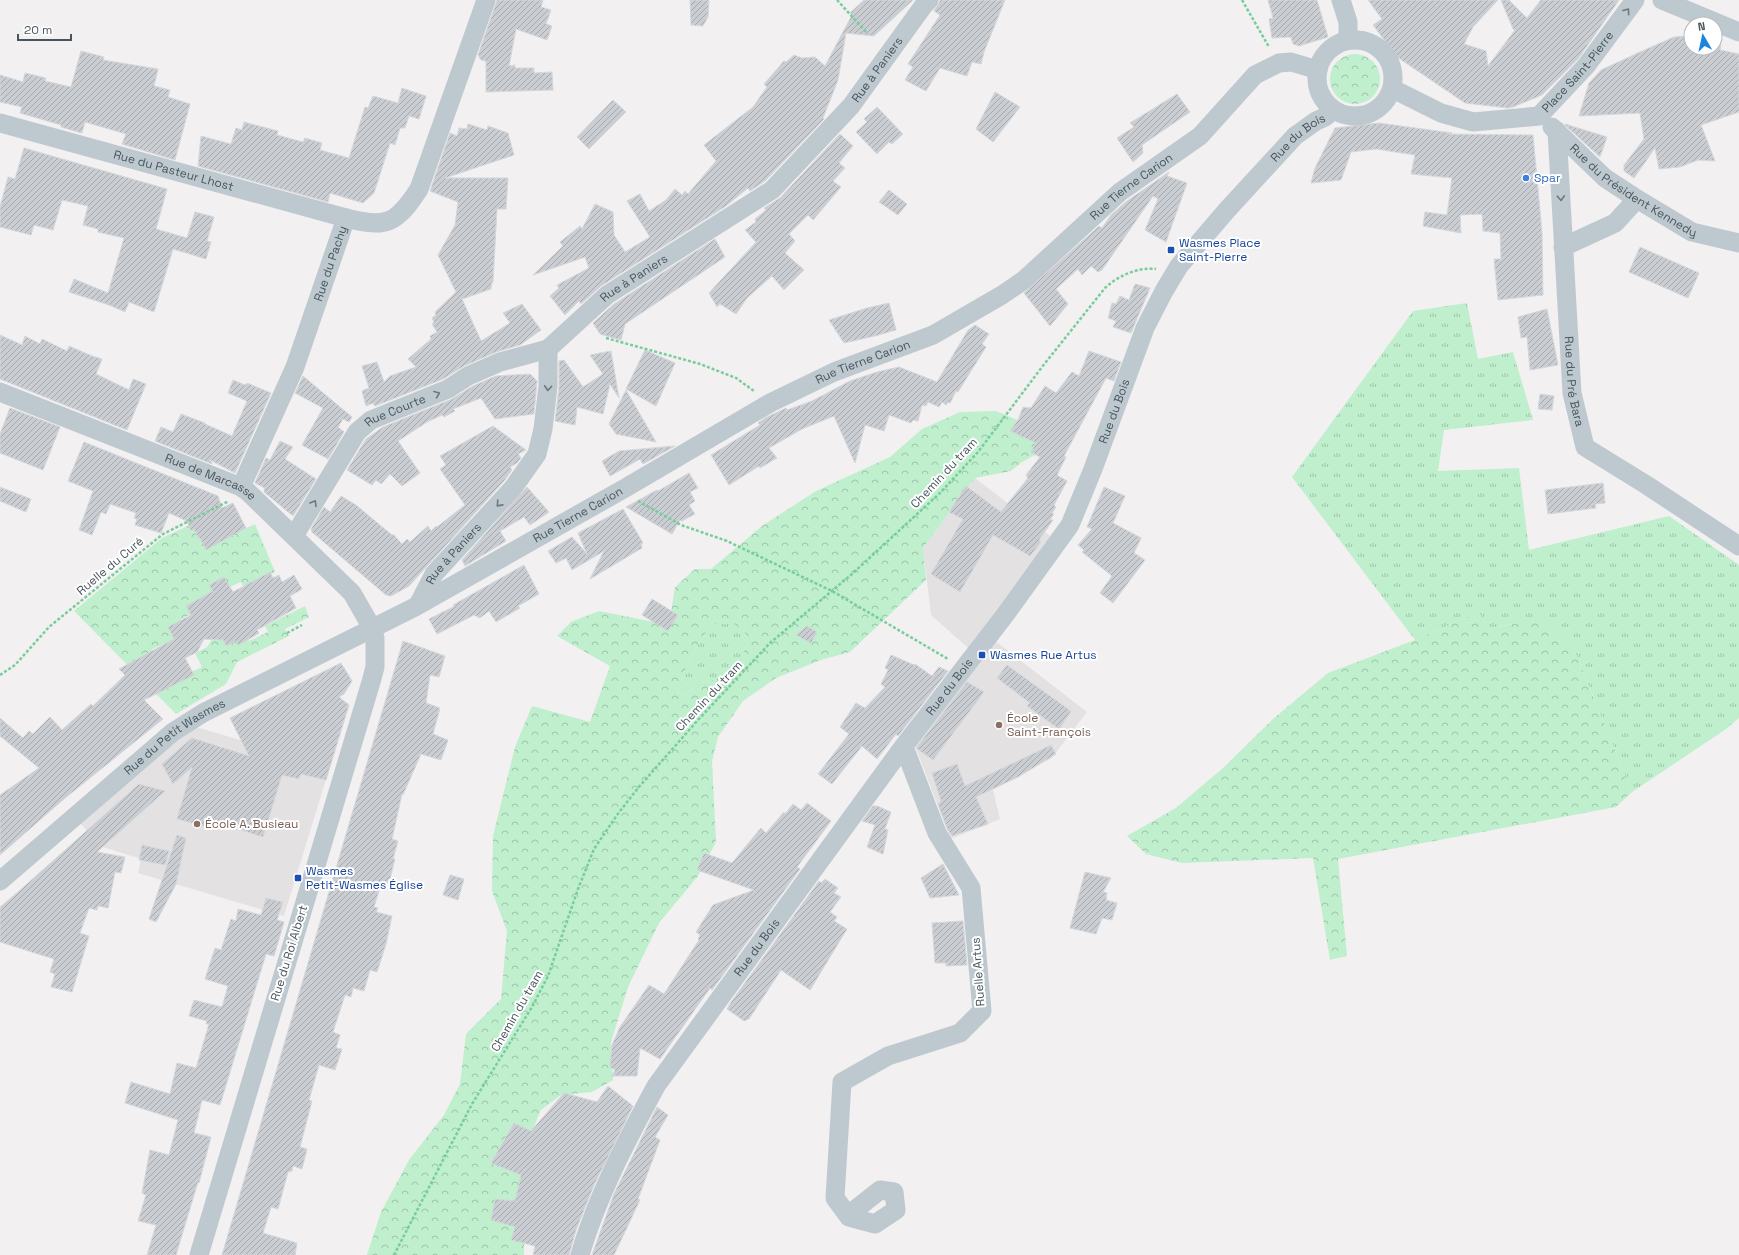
<svg xmlns="http://www.w3.org/2000/svg" width="1739" height="1255" font-family="'Space Grotesk',sans-serif">
<style>
.education{fill:#e3e1e2}
.grass{fill:url(#grass-tufts)}
.forest{fill:url(#forest-crowns);fill-rule:evenodd}
.building{fill:url(#building-hatch);stroke:#d4d7db}
.lines{fill:none;stroke-linecap:round;stroke-linejoin:round}
.path{stroke:#77cd9b;stroke-width:2.5;stroke-dasharray:3 2;stroke-linecap:butt}
.minor{stroke:#bec9cf;stroke-width:19}
.oneway{stroke:#6b787f}
.shop-dot{fill:#3f7fe0;stroke:#fff;stroke-width:1.5}
.transit-dot{fill:#1a4fb4;stroke:#fff;stroke-width:1.5}
.education-dot{fill:#8d6e63;stroke:#fff;stroke-width:1.5}
.labels{text-anchor:middle;stroke-width:4;stroke-linejoin:round;paint-order:stroke}
.street-label{font-size:12px;fill:#48555d;stroke:#fff}
.shop-label{font-size:12px;fill:#366cbe;stroke:#fff;text-anchor:start}
.transit-label{font-size:12px;fill:#164399;stroke:#fff;text-anchor:start}
.education-label{font-size:12px;fill:#785e54;stroke:#fff;text-anchor:start}
</style>
<defs>
<pattern id="grass-tufts" width="24" height="20" patternUnits="userSpaceOnUse"><rect width="24" height="20" fill="#bfefcd"/><path d="M3 7l-1-3M5 7V3M7 7l1-3M15 17l-1-3M17 17v-4M19 17l1-3" fill="none" stroke="#9dc4aa"/></pattern>
<pattern id="forest-crowns" width="20" height="18" patternUnits="userSpaceOnUse"><rect width="20" height="18" fill="#bfefcd"/><path d="M2 6a3 3 0 1 1 6 0M12 15a3 3 0 1 1 6 0" fill="none" stroke="#9dc4aa"/></pattern>
<pattern id="building-hatch" width="6" height="6" patternUnits="userSpaceOnUse"><rect width="6" height="6" fill="#caced2"/><path d="M-1 1l2-2M0 6l6-6M5 7l2-2" fill="none" stroke="#a6aaae"/></pattern>
</defs>
<rect width="100%" height="100%" fill="#f2f0f0"/>
<g class="education">
<path d="M975 478 1058 542 989 636 1087 712 1051 759 992 786 1000 819 953 838H950L912 738 975 654 931 615 923 548Z"/>
<path d="M186 724 297 757 300 750 332 760 284 916 138 873 141 859 103 847 74 817Z"/>
</g>
<g class="grass">
<path d="M1467 303 1478 359 1513 352 1533 420 1444 430 1438 471 1519 468 1529 550 1669 516 1739 565V718L1726 729 1632 792 1575 652 1517 623 1487 629 1479 612 1415 640 1292 477 1413 311Z"/>
<path d="M712 624H734L745 633 747 641 743 654 726 676 699 684 685 694 679 695C676 680 702 637 712 624Z"/>
</g>
<g class="forest">
<circle cx="1355" cy="79" r="25"/>
<path d="M996 411 1029 425 1046 449 1022 462 1011 471 975 478 923 548 926 580 850 652 821 660 776 678 743 701 718 737 712 761 716 842 698 876 659 923 628 987 611 1042 613 1080 592 1092 561 1095 541 1110 531 1133 525 1209 524 1255H367L381 1212 409 1160 444 1115 460 1084 466 1034 501 999 507 931 492 891 493 836 515 747 532 706 590 722 610 666 557 636 571 622 599 611 669 625 675 587 695 569H711L762 526 816 491 890 457 922 429 960 412ZM712 624H734L745 633 747 641 743 654 726 676 699 684 685 694 679 695C676 680 702 637 712 624Z"/>
<path d="M218 512 221 541 255 524 275 572 244 588 241 582C224 590 208 595 191 603L195 612 181 619 192 646 169 656 164 644 152 649 168 683 202 667 195 653 207 647 216 633 243 628 249 641 268 632 265 626 305 606 309 617 285 629 289 636 237 662 226 684 176 714 74 611 162 538Z"/>
<path d="M1479 612 1487 629 1517 623H1549L1575 652 1632 792 1616 807 1338 859 1347 956 1330 960 1313 858 1182 863 1146 854 1127 836 1176 808 1223 768 1273 719 1328 673 1415 640Z"/>
</g>
<g class="building">
<path d="M497 0H543L541 7 551 10 546 24 552 26 547 40 516 29 509 66 515 65V68H534V73L552 72 553 90 486 92V61L481 60 478 55Z"/>
<path d="M690 0H709L708 17 703 26 691 25Z"/>
<path d="M864 0H913L874 36 846 33 838 80 823 118 824 119 765 181 750 191 748 188 726 206 601 286 581 304 579 301 565 315 550 296 559 288 557 285 589 268 585 257 533 275 563 246 560 242 580 226 582 229 595 204 613 212 614 235 625 252 650 237 627 201 640 194 649 211 666 200 675 189 682 195 685 191 688 194 716 161 704 145 753 107 767 87 764 84 784 61 786 62 794 55 802 58 815 57 825 66 852 15 850 13Z"/>
<path d="M940 0H1005L984 52 981 64 972 62 967 76 940 68 926 91 905 80 913 67 908 64 940 15 934 11 939 3Z"/>
<path d="M1268 0H1317L1328 37 1299 46 1293 44 1291 37 1272 38 1269 19 1273 18Z"/>
<path d="M1368 0H1498L1473 27 1464 44 1486 51 1488 66 1515 30 1513 29 1501 0H1509L1527 18 1541 0H1619L1578 59 1542 95 1513 107 1508 108 1465 103 1397 57 1373 25 1382 19Z"/>
<path d="M1691 36V48H1715V43L1721 45 1720 50 1739 54V112L1701 125 1715 161 1698 160 1680 167 1659 169 1655 148 1634 178 1624 171V165L1644 139 1640 113 1579 116 1589 83 1601 70 1640 52 1674 37Z"/>
<path d="M81 51 104 57 103 60 158 69 154 86 170 90 168 97 190 104 175 160 122 144 126 134 85 122 82 133 61 127V125L20 113 22 107 0 102V75L23 82 25 73 46 78 45 81 71 87Z"/>
<path d="M402 88 426 96 419 119 409 116 405 128H400L395 145 390 143 374 193 363 203 330 193 328 202 198 166 201 136 231 144 236 128 242 130 244 122 278 131 277 135 303 142 305 138 322 143 320 150 349 158 365 107 368 108 373 96 398 103Z"/>
<path d="M995 92 1020 107 993 142 976 129Z"/>
<path d="M1177 94 1190 112 1142 145 1143 153 1133 162 1117 138 1134 127 1130 123Z"/>
<path d="M613 100 626 112 589 149 577 137Z"/>
<path d="M877 107 903 134 892 144 889 142 877 154 856 132 867 122 864 119Z"/>
<path d="M1379 123 1452 133 1448 134 1533 135 1542 232 1543 295 1498 300 1494 259H1501L1500 233 1483 231 1482 214 1460 215 1461 233 1423 226 1425 212 1447 215 1452 178 1411 174 1415 155 1376 149 1351 152 1341 180 1311 183 1315 168 1335 128Z"/>
<path d="M468 124 487 130 488 126 508 133 514 155 445 178H508L506 209H497L493 282H492L491 289 462 299 481 341 510 323 503 313 522 304 541 330 520 345 496 352 464 366 443 379 375 406 373 403 366 406 362 391 369 388 362 366 377 362 384 382 390 376 416 367 408 359 431 339 430 336 437 332 432 324 434 322 432 318 436 315 435 312 456 292 438 255 455 225 458 202 430 191 450 133 457 136 459 128 467 129Z"/>
<path d="M1565 124 1607 137 1600 157 1566 126Z"/>
<path d="M840 134 853 146 839 163 845 168 833 181 841 187 813 220 808 215 789 234 795 241 785 253 804 270 784 290 772 276 747 298 736 314 720 304 717 307 709 293 756 242 745 230 756 222 755 219 766 210 764 208 780 198Z"/>
<path d="M24 148 167 189 156 229 187 238 195 212 214 217 207 241 211 242 206 259 173 249 154 312 129 302 125 312 109 305 69 292 74 279 108 293 124 238 98 232V229L83 225 88 206 62 200 53 230 34 225 31 235 0 227V207L8 177 15 179Z"/>
<path d="M1169 172 1167 176 1187 183 1166 242 1145 230 1158 199 1153 196 1102 270 1098 272 1091 266 1082 275 1078 269 1056 289 1068 304 1050 326 1024 293 1099 226 1102 228 1111 215 1127 201Z"/>
<path d="M889 190 907 204 898 215 879 202Z"/>
<path d="M715 239 725 257 625 324 621 340 600 334 593 323 614 304Z"/>
<path d="M1640 247 1699 273 1688 298 1629 272Z"/>
<path d="M1135 284 1150 288 1131 333 1113 327 1116 321 1108 318 1112 303 1116 304 1120 296 1129 300Z"/>
<path d="M889 303 896 330 875 336 844 343 829 320 867 308Z"/>
<path d="M1547 309 1558 365 1530 370 1527 337 1521 338 1518 317Z"/>
<path d="M975 325 989 334 982 344 986 347 958 392 956 391 950 403 948 402 946 405 942 402 939 407 928 402 926 406 922 405 918 421 913 420 911 423 889 415 884 431 865 425 855 463 834 416 802 429 769 448 777 458 760 468 759 466 729 485 711 455 760 425 758 423 765 418 786 408 787 410 812 401 850 381 877 372 899 367 937 382 968 330Z"/>
<path d="M0 335 22 345 25 336 40 344 42 339 67 351 69 346 92 356 102 359 96 374 129 390 133 379 146 384 127 430 0 379Z"/>
<path d="M645 350 675 363 656 406 626 389Z"/>
<path d="M611 351 619 398 610 384 603 414 577 407 575 425 555 421 559 387V361L564 360 583 387 603 374 590 355Z"/>
<path d="M1089 351 1121 362 1114 381 1106 378 1064 456 1066 457 1057 475 1067 481 1054 505 1056 507 1052 513 1054 514 1050 520H1053L1039 540 1041 542 1030 556 993 535 960 592 931 574 963 519 949 512 966 486 1001 512 1028 478 1026 475 1040 457 1031 452 1036 443 1010 431 1018 420 1023 407 1031 408 1045 386 1056 393 1072 372 1079 376Z"/>
<path d="M530 374 537 381 534 414 495 419 481 398 453 409 455 411 444 417 442 415 427 422 398 441 420 473 402 486 390 474 381 484 376 480 372 485 347 470 366 439 383 427 452 399 473 386 496 376Z"/>
<path d="M303 376 352 417 349 422 343 419 338 427 344 432 328 459 302 445 323 408 295 393Z"/>
<path d="M233 380 245 385 247 383 271 393 235 473 210 460 212 464 155 441 161 427 173 432 181 414 205 423V424L232 436 247 401 228 393Z"/>
<path d="M626 390 656 442 616 434 609 424Z"/>
<path d="M1540 394 1554 396 1552 410 1538 409Z"/>
<path d="M10 408 60 427 43 470 0 453V434Z"/>
<path d="M493 426 526 450 518 454 521 458 517 463 510 467 512 470 504 481 409 586 391 596 386 595 312 532 311 529 324 507 330 512 341 496 356 505 392 535 393 534 402 544 407 539 410 542 428 526 431 531 436 526 437 527 465 505 440 469 446 465 440 456Z"/>
<path d="M280 441 293 447 285 459 316 479 293 516 264 492 265 488 255 483 266 458 270 460Z"/>
<path d="M84 442 218 496 222 508 233 503 246 528 206 550 200 538 199 539 194 529 191 531 187 521 169 513 161 533 135 525 137 519 134 518 136 513 110 504 106 514 101 512 92 535 79 530 93 491 68 481Z"/>
<path d="M675 446 643 464 640 459 610 476 602 461 619 451Z"/>
<path d="M689 473 698 488 690 492 695 501 689 505 695 514 682 521 680 520 672 534 626 507 657 490 658 491Z"/>
<path d="M1603 483 1605 503 1595 504 1596 508 1548 514 1545 490Z"/>
<path d="M0 487 31 499 26 512 0 501Z"/>
<path d="M527 487 549 512 530 525 524 517 500 531 506 541 465 566 462 560Z"/>
<path d="M1104 487 1125 496 1113 523 1141 538 1134 553 1145 560 1113 603 1100 593 1112 576 1082 552 1084 550 1078 545 1092 529 1087 527Z"/>
<path d="M623 509 643 543 641 544 642 548 590 579 604 551 572 570 566 558 556 563 548 551 572 537 587 554 578 533Z"/>
<path d="M524 565 539 594 518 606 520 608 496 622 489 611 480 618 474 615 437 634 429 619 455 606 453 605Z"/>
<path d="M270 572 273 578 279 575 282 582 294 575 302 589 290 596 296 608 257 630 259 633 239 645 236 641 226 646 223 640 204 639 197 652 185 658 194 675 144 700 163 719 64 799 0 855V795L39 768 0 736V718L23 738 29 731 33 734 50 717 62 730 91 704 93 706 125 675 119 669 174 639 168 627 191 615 186 606 213 591 209 585 224 577 233 592Z"/>
<path d="M652 599 678 615 668 631 642 615Z"/>
<path d="M807 626 817 632 811 643 796 635Z"/>
<path d="M403 641 445 656 439 677 430 675 426 703 440 708 433 734 448 740 441 760 421 754 403 795 402 794 392 839 398 841 393 859H395L389 883 382 881 374 907 378 908 376 912 392 916 386 944 377 972 370 970 364 991 353 988 351 997 345 995 333 1032 340 1035 336 1048 342 1049 335 1070 319 1065 309 1100 312 1101 300 1147 307 1149 302 1169 293 1166 292 1171 288 1172 278 1209 271 1207 263 1233 297 1243 295 1255H222Z"/>
<path d="M891 655 914 665 915 664 932 676 939 667 948 671 898 736 896 734 877 759 862 746 832 784 818 774 849 734 840 727 856 703 865 708 885 687 881 684 888 670 885 668Z"/>
<path d="M341 663 352 681 344 694 339 697 349 705 326 780 301 774 299 779 282 775 263 837 219 823 217 830 177 819 192 767 173 784 162 764 192 738 249 756 230 718Z"/>
<path d="M1007 665 1071 711 1059 729 1027 706 1030 703 997 678Z"/>
<path d="M967 682 984 692 933 760 916 748Z"/>
<path d="M1051 745 1056 754 1018 777 976 797 988 824 952 836 947 828 938 804 941 801 932 773 957 764 965 786Z"/>
<path d="M139 784 165 791 97 852 125 857 121 873 115 872 108 908 98 906 97 910 89 908 80 933 89 936 72 992 51 987 55 974 50 972 54 959 0 942V907L18 892Z"/>
<path d="M807 803 831 821 797 867 800 869 712 990 710 988 660 1059 640 1048 637 1076H612L615 1070 610 1067 612 1045 620 1027 649 985 664 994 699 940 698 939 700 935 696 932 713 905 754 890 697 870 704 853 732 863 761 828 766 833 784 812 785 814 793 804 801 810Z"/>
<path d="M873 806H877L891 812 885 829 888 830 883 854 867 847 875 825 862 821Z"/>
<path d="M177 835 186 838 176 884 156 922 149 919Z"/>
<path d="M142 845 169 851 165 865 139 860Z"/>
<path d="M943 864 959 895 930 898 921 878Z"/>
<path d="M1085 872 1111 878 1103 892 1107 893 1106 900 1117 903 1112 920 1102 918 1096 934 1070 928Z"/>
<path d="M450 875 464 879 458 900 443 895Z"/>
<path d="M825 879 838 888 834 893 841 897 830 912 837 917 834 921 847 929 810 990 781 970 749 1019 744 1021 727 1009 731 1002 819 881 821 883Z"/>
<path d="M266 898 283 902 277 920 284 922 274 956 266 954 220 1105 202 1100 194 1133 211 1137 199 1183 198 1182 176 1255H147L156 1225 138 1221 146 1195 142 1193 150 1150 169 1155 178 1120 125 1103 131 1082 170 1094 177 1063 196 1068 209 1024H206L207 1021 189 1016 194 1000 222 1007 228 986 205 979 215 948 221 950 231 919 236 921 238 909 261 915Z"/>
<path d="M963 921 967 965 946 966V963H935L932 923Z"/>
<path d="M608 1086 633 1106 594 1185 576 1230 569 1255H533L535 1246 511 1240 515 1227 491 1220 495 1199 515 1201 521 1175 491 1163 514 1123 531 1131 564 1093 597 1102Z"/>
<path d="M657 1107 668 1115 655 1137 660 1140 638 1199 640 1200 614 1255H592L614 1194Z"/>
</g>
<g class="lines">
<g class="path">
<path d="M837 0 867 33"/>
<path d="M1242 0 1269 47"/>
<path d="M606 338 700 364 736 378 754 391"/>
<path d="M638 501 681 525 727 541 832 591 948 659"/>
<path d="M287 633 302 625"/>
<path d="M0 675 15 665 49 627 163 534 229 501"/>
<path d="M394 1255 472 1104 532 1007 548 976 578 889 594 849 617 815 638 788 698 720 770 643 852 574 940 493 978 452 1042 367 1105 288C1118 276 1137 267 1156 269"/>
</g>
<g class="minor">
<path d="M1341 0 1348 22V40"/>
<path d="M1662 0 1739 32"/>
<circle cx="1355" cy="78" r="38"/>
<path id="s1" d="M1393 89 1441 113 1473 122 1539 116 1586 66 1635 0"/>
<path id="s2" d="M0 123 346 218"/>
<path id="s3" d="M1552 127 1605 178 1637 199 1692 232 1739 243"/>
<path id="s4" d="M1557 131 1572 393 1585 447 1645 484 1739 546"/>
<path d="M1563 247 1615 223 1637 199"/>
<path id="s5" d="M0 392 241 487 248 492 352 593 372 628 375 638V667L371 682 199 1255"/>
<path id="s6" d="M241 487 295 367 346 218C387 229 397 223 419 189L486 0"/>
<path id="s7" d="M294 536 357 432 371 420 448 389 468 376 500 362 548 349"/>
<path id="s8" d="M418 605 434 574 513 488 537 454 543 429 548 386V349L607 295 772 190 851 106 924 5 929 0"/>
<path id="s9" d="M0 881 173 732 203 713 415 607 627 487 770 403 834 372 933 335 1002 295 1024 280 1120 192 1200 136 1255 75 1279 63 1291 62 1318 70"/>
<path d="M849 1217 856 1209 880 1190 894 1192 896 1210 875 1224 849 1217 835 1198 842 1082 888 1056 960 1033 982 1011 971 888 937 833 904 747"/>
<path id="s10" d="M580 1255C597 1196 627 1140 656 1086L900 751 1005 615 1070 525 1093 469 1145 328 1164 291 1179 266 1227 210 1295 136 1316 121 1325 117 1333 110"/>
</g>
</g>
<defs><path id="oneway-chevron" d="M-2-3.5L2.5 0L-2 3.5" fill="none" stroke-width="1.6" stroke-linecap="round" stroke-linejoin="round"/></defs>
<g class="oneway">
<use href="#oneway-chevron" transform="translate(1627 11) rotate(-54)"/>
<use href="#oneway-chevron" transform="translate(1561 198) rotate(87)"/>
<use href="#oneway-chevron" transform="translate(548 388) rotate(94)"/>
<use href="#oneway-chevron" transform="translate(437 394) rotate(-22)"/>
<use href="#oneway-chevron" transform="translate(314 503) rotate(-59)"/>
<use href="#oneway-chevron" transform="translate(499 504) rotate(132)"/>
</g>
<circle class="shop-dot" cx="1526" cy="178" r="4"/>
<g class="transit-dot">
<rect x="1167" y="246" width="8" height="8" rx="2"/>
<rect x="978" y="651" width="8" height="8" rx="2"/>
<rect x="294" y="874" width="8" height="8" rx="2"/>
</g>
<g class="education-dot">
<circle cx="999" cy="725" r="4"/>
<circle cx="197" cy="824" r="4"/>
</g>
<g class="labels">
<g class="street-label">
<text dy="4" stroke="none"><textPath href="#s8" startOffset="735">Rue à Paniers</textPath></text>
<text dy="4" stroke="none"><textPath href="#s1" startOffset="212">Place Saint-Pierre</textPath></text>
<text dy="4" stroke="none"><textPath href="#s10" startOffset="1340">Rue du Bois</textPath></text>
<text dy="4" stroke="none"><textPath href="#s2" startOffset="180">Rue du Pasteur Lhost</textPath></text>
<text dy="4" stroke="none"><textPath href="#s9" startOffset="1336">Rue Tierne Carion</textPath></text>
<text dy="4" stroke="none"><textPath href="#s3" startOffset="104">Rue du Président Kennedy</textPath></text>
<text dy="4" stroke="none"><textPath href="#s6" startOffset="241">Rue du Pachy</textPath></text>
<text dy="4" stroke="none"><textPath href="#s8" startOffset="411">Rue à Paniers</textPath></text>
<text dy="4" stroke="none"><textPath href="#s9" startOffset="1012">Rue Tierne Carion</textPath></text>
<text dy="4" stroke="none"><textPath href="#s4" startOffset="251">Rue du Pré Bara</textPath></text>
<text dy="4" stroke="none"><textPath href="#s7" startOffset="166">Rue Courte</textPath></text>
<text dy="4" stroke="none"><textPath href="#s10" startOffset="1005">Rue du Bois</textPath></text>
<text transform="translate(944 473) rotate(-47)" y="4">Chemin du tram</text>
<text dy="4" stroke="none"><textPath href="#s5" startOffset="227">Rue de Marcasse</textPath></text>
<text dy="4" stroke="none"><textPath href="#s9" startOffset="688">Rue Tierne Carion</textPath></text>
<text dy="4" stroke="none"><textPath href="#s8" startOffset="63">Rue à Paniers</textPath></text>
<text transform="translate(110 566) rotate(-40)" y="4">Ruelle du Curé</text>
<text dy="4" stroke="none"><textPath href="#s10" startOffset="681">Rue du Bois</textPath></text>
<text transform="translate(709 696) rotate(-47)" y="4">Chemin du tram</text>
<text dy="4" stroke="none"><textPath href="#s9" startOffset="227">Rue du Petit Wasmes</textPath></text>
<text dy="4" stroke="none"><textPath href="#s10" startOffset="357">Rue du Bois</textPath></text>
<text transform="translate(289 953) rotate(-73)" y="4">Rue du Roi Albert</text>
<text transform="translate(978 972) rotate(-94)" y="4">Ruelle Artus</text>
<text transform="translate(517 1011) rotate(-60)" y="4">Chemin du tram</text>
</g>
<g class="shop-label">
<text x="1534" y="182">Spar</text>
</g>
<g class="transit-label">
<text x="1179" y="247">Wasmes Place<tspan x="1179" dy="14">Saint-Pierre</tspan></text>
<text x="990" y="659">Wasmes Rue Artus</text>
<text x="306" y="875">Wasmes<tspan x="306" dy="14">Petit-Wasmes Église</tspan></text>
</g>
<g class="education-label">
<text x="1007" y="722">École<tspan x="1007" dy="14">Saint-François</tspan></text>
<text x="205" y="828">École A. Busieau</text>
</g>
</g>
<g transform="translate(1703 36) rotate(351)"><circle r="19" fill="#ffffff" stroke="#b6bbbe"/>
<path d="M0-3L7 15L0 10L-7 15Z" fill="#1b83e2"/>
<text y="-6" font-size="11" font-weight="bold" text-anchor="middle" fill="#48555d">N</text>
</g>
<path d="M18 34v6h53v-6" fill="none" stroke="#48555d" stroke-width="2"/>
<text x="24" y="34" font-size="12" fill="#48555d" stroke="#ffffff" stroke-width="3" paint-order="stroke">20 m</text>
</svg>
